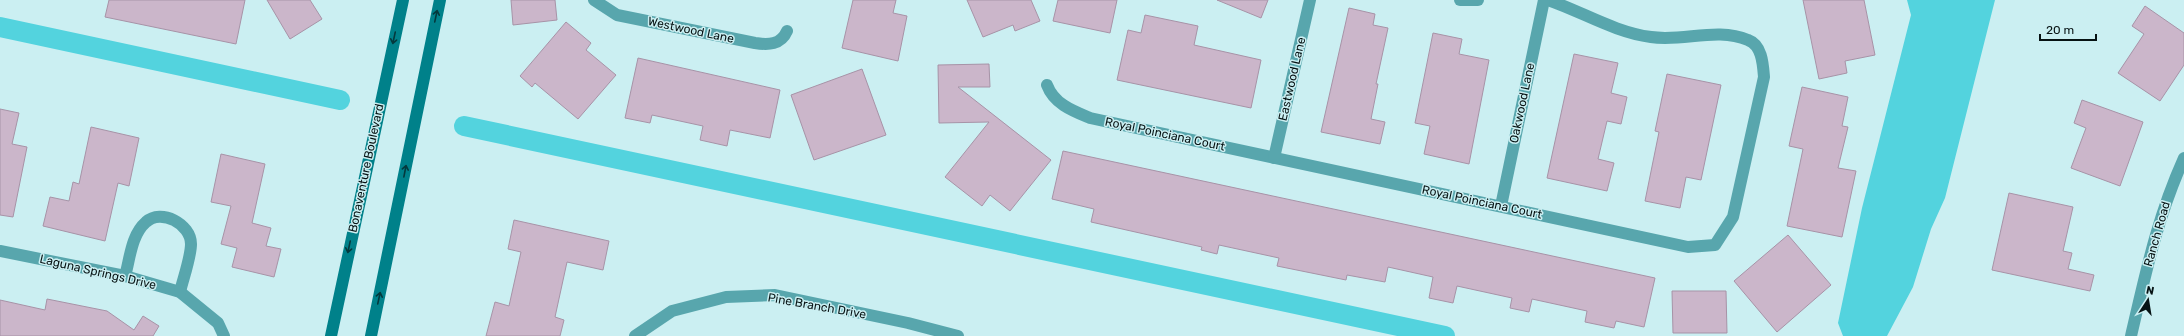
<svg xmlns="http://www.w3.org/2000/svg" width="2184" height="336" font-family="Rubik,sans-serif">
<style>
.water{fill:#53d3de}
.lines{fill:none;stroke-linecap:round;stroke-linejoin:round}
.canal{stroke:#53d3de;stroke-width:20}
.building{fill:#cbb6ca;stroke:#a793a7}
.street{stroke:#58a6ad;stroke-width:12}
.secondary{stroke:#00818a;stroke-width:12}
.oneway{stroke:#04393d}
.labels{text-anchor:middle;stroke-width:3;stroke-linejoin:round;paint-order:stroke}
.street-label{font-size:12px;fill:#061213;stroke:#cbeff2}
</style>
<rect width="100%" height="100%" fill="#cbeff2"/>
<path class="water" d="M1907 0H1995L1945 198 1931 229 1913 287 1887 336H1843L1838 323 1862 208 1911 15Z"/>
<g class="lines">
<g class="canal">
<path d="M0 27 340 100"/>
<path d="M464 126 1445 336"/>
</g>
</g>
<g class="building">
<path d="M109 0H245L236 44 105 17Z"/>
<path d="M267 0H310L322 19 290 39Z"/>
<path d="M511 0H555L557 20 513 25Z"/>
<path d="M853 0H896L893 13 907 16 898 61 842 48Z"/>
<path d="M967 0H1031L1040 21 1015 31 1013 25 983 37Z"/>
<path d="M1058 0H1117L1110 33 1053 21Z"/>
<path d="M1217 0H1268L1261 18Z"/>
<path d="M1803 0H1864L1875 55 1845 61 1847 73 1819 79Z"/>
<path d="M2145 6 2184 33V65L2160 101 2118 73 2144 34 2132 26Z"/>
<path d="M1349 8 1375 14 1373 25 1388 28 1376 84H1378L1371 119 1385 122 1380 144 1321 132Z"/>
<path d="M1145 15 1198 26 1194 45 1261 60 1251 108 1117 80 1128 30 1141 33Z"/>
<path d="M566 22 591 43 586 50 616 75 578 119 535 83 532 87 520 76Z"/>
<path d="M1433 33 1462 39 1459 54 1489 60 1469 164 1424 154 1430 126 1415 123Z"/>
<path d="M1574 54 1618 63 1611 93 1627 97 1621 124 1607 121 1598 159 1614 163 1607 191 1547 178Z"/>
<path d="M638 58 780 90 770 138 730 130 727 146 700 140 703 126 652 115 650 123 625 118Z"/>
<path d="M989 64 990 87H958L1051 160 1010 211 990 195 982 206 945 177 989 122 939 123 938 65Z"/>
<path d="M862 69 886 135 814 160 791 95Z"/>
<path d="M1667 74 1721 85 1701 180 1686 177 1680 208 1645 201 1659 132 1655 131Z"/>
<path d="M1802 87 1848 97 1842 126 1848 127 1838 168 1856 171 1842 237 1787 226 1803 149 1789 146Z"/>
<path d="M2082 100 2143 122 2120 186 2071 168 2086 128 2074 123Z"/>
<path d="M0 109 19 113 12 144 27 147 13 217 0 215Z"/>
<path d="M91 127 139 138 129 186 118 183 105 241 43 226 50 197 69 201 73 182 79 184Z"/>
<path d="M1063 151 1655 278 1644 327 1616 321 1614 328 1585 322 1587 311 1532 299 1529 312 1510 308 1512 298 1457 286 1453 303 1429 298 1433 277 1388 267 1385 282 1347 275 1346 280 1277 266 1279 258 1219 245 1217 254 1201 250 1202 247 1091 222 1094 209 1052 199Z"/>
<path d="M221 154 265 164 252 223 271 228 266 246 281 249 274 277 232 267 237 248 221 244 231 206 211 202Z"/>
<path d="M2009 193 2073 207 2063 251 2072 253 2068 269 2094 275 2090 291 1992 270Z"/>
<path d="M514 220 609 241 603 270 567 262 555 317 564 320 560 336H486L495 302 509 306 521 252 508 249Z"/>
<path d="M1788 235 1831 285 1777 332 1734 281Z"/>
<path d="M1672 291H1726L1727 333H1673Z"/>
<path d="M47 299 107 311 134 330 143 316 159 326 153 336H0V300L45 310Z"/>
</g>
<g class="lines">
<g class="street">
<path d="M594 0 617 15 755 43C768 45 781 45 787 31"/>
<path d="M1460 0H1478"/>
<path d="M1047 85C1054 104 1073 111 1090 118L1688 247 1715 245 1733 217 1764 77C1763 64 1762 45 1748 40 1717 27 1683 42 1651 37 1614 32 1583 12 1548 0"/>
<path d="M1274 158 1310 0"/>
<path d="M1501 206 1544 0"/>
<path d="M0 251 125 276 180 292 218 323 224 336"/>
<path d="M125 276C130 259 131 235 146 222 161 208 191 224 191 244 191 257 183 279 180 292"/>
<path d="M635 336 672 311 726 297 775 295 908 323 958 336"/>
<path d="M2131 336C2146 272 2157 218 2184 158"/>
</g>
<g class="secondary">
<path d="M331 336 403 0"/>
<path d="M371 336 440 0"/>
</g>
</g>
<defs><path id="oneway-shaft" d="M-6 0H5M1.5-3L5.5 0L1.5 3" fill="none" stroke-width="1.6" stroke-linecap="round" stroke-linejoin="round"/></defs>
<g class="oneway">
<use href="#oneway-shaft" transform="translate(436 16) rotate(-78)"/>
<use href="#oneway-shaft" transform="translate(394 38) rotate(102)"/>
<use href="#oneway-shaft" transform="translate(405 171) rotate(-79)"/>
<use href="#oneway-shaft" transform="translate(349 247) rotate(102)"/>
<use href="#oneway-shaft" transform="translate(379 298) rotate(-78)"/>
</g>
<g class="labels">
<g class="street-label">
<text transform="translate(691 30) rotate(12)" y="4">Westwood Lane</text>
<text transform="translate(1292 79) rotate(-77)" y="4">Eastwood Lane</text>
<text transform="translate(1522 103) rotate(-78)" y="4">Oakwood Lane</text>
<text transform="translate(1165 134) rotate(12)" y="4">Royal Poinciana Court</text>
<text transform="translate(366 168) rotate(-78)" y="4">Bonaventure Boulevard</text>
<text transform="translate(1482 202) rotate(12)" y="4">Royal Poinciana Court</text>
<text transform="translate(2157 234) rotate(-74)" y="4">Ranch Road</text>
<text transform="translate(98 272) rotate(13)" y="4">Laguna Springs Drive</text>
<text transform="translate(817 306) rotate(10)" y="4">Pine Branch Drive</text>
</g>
</g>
<g transform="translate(2148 300) rotate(12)" stroke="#cbeff2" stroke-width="3" paint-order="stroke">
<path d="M0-3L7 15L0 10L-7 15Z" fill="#061213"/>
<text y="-6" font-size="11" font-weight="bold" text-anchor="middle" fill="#061213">N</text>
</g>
<path d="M2040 34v6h56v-6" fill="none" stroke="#061213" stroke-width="2"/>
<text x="2046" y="34" font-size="12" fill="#061213" stroke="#cbeff2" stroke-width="3" paint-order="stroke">20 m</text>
</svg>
